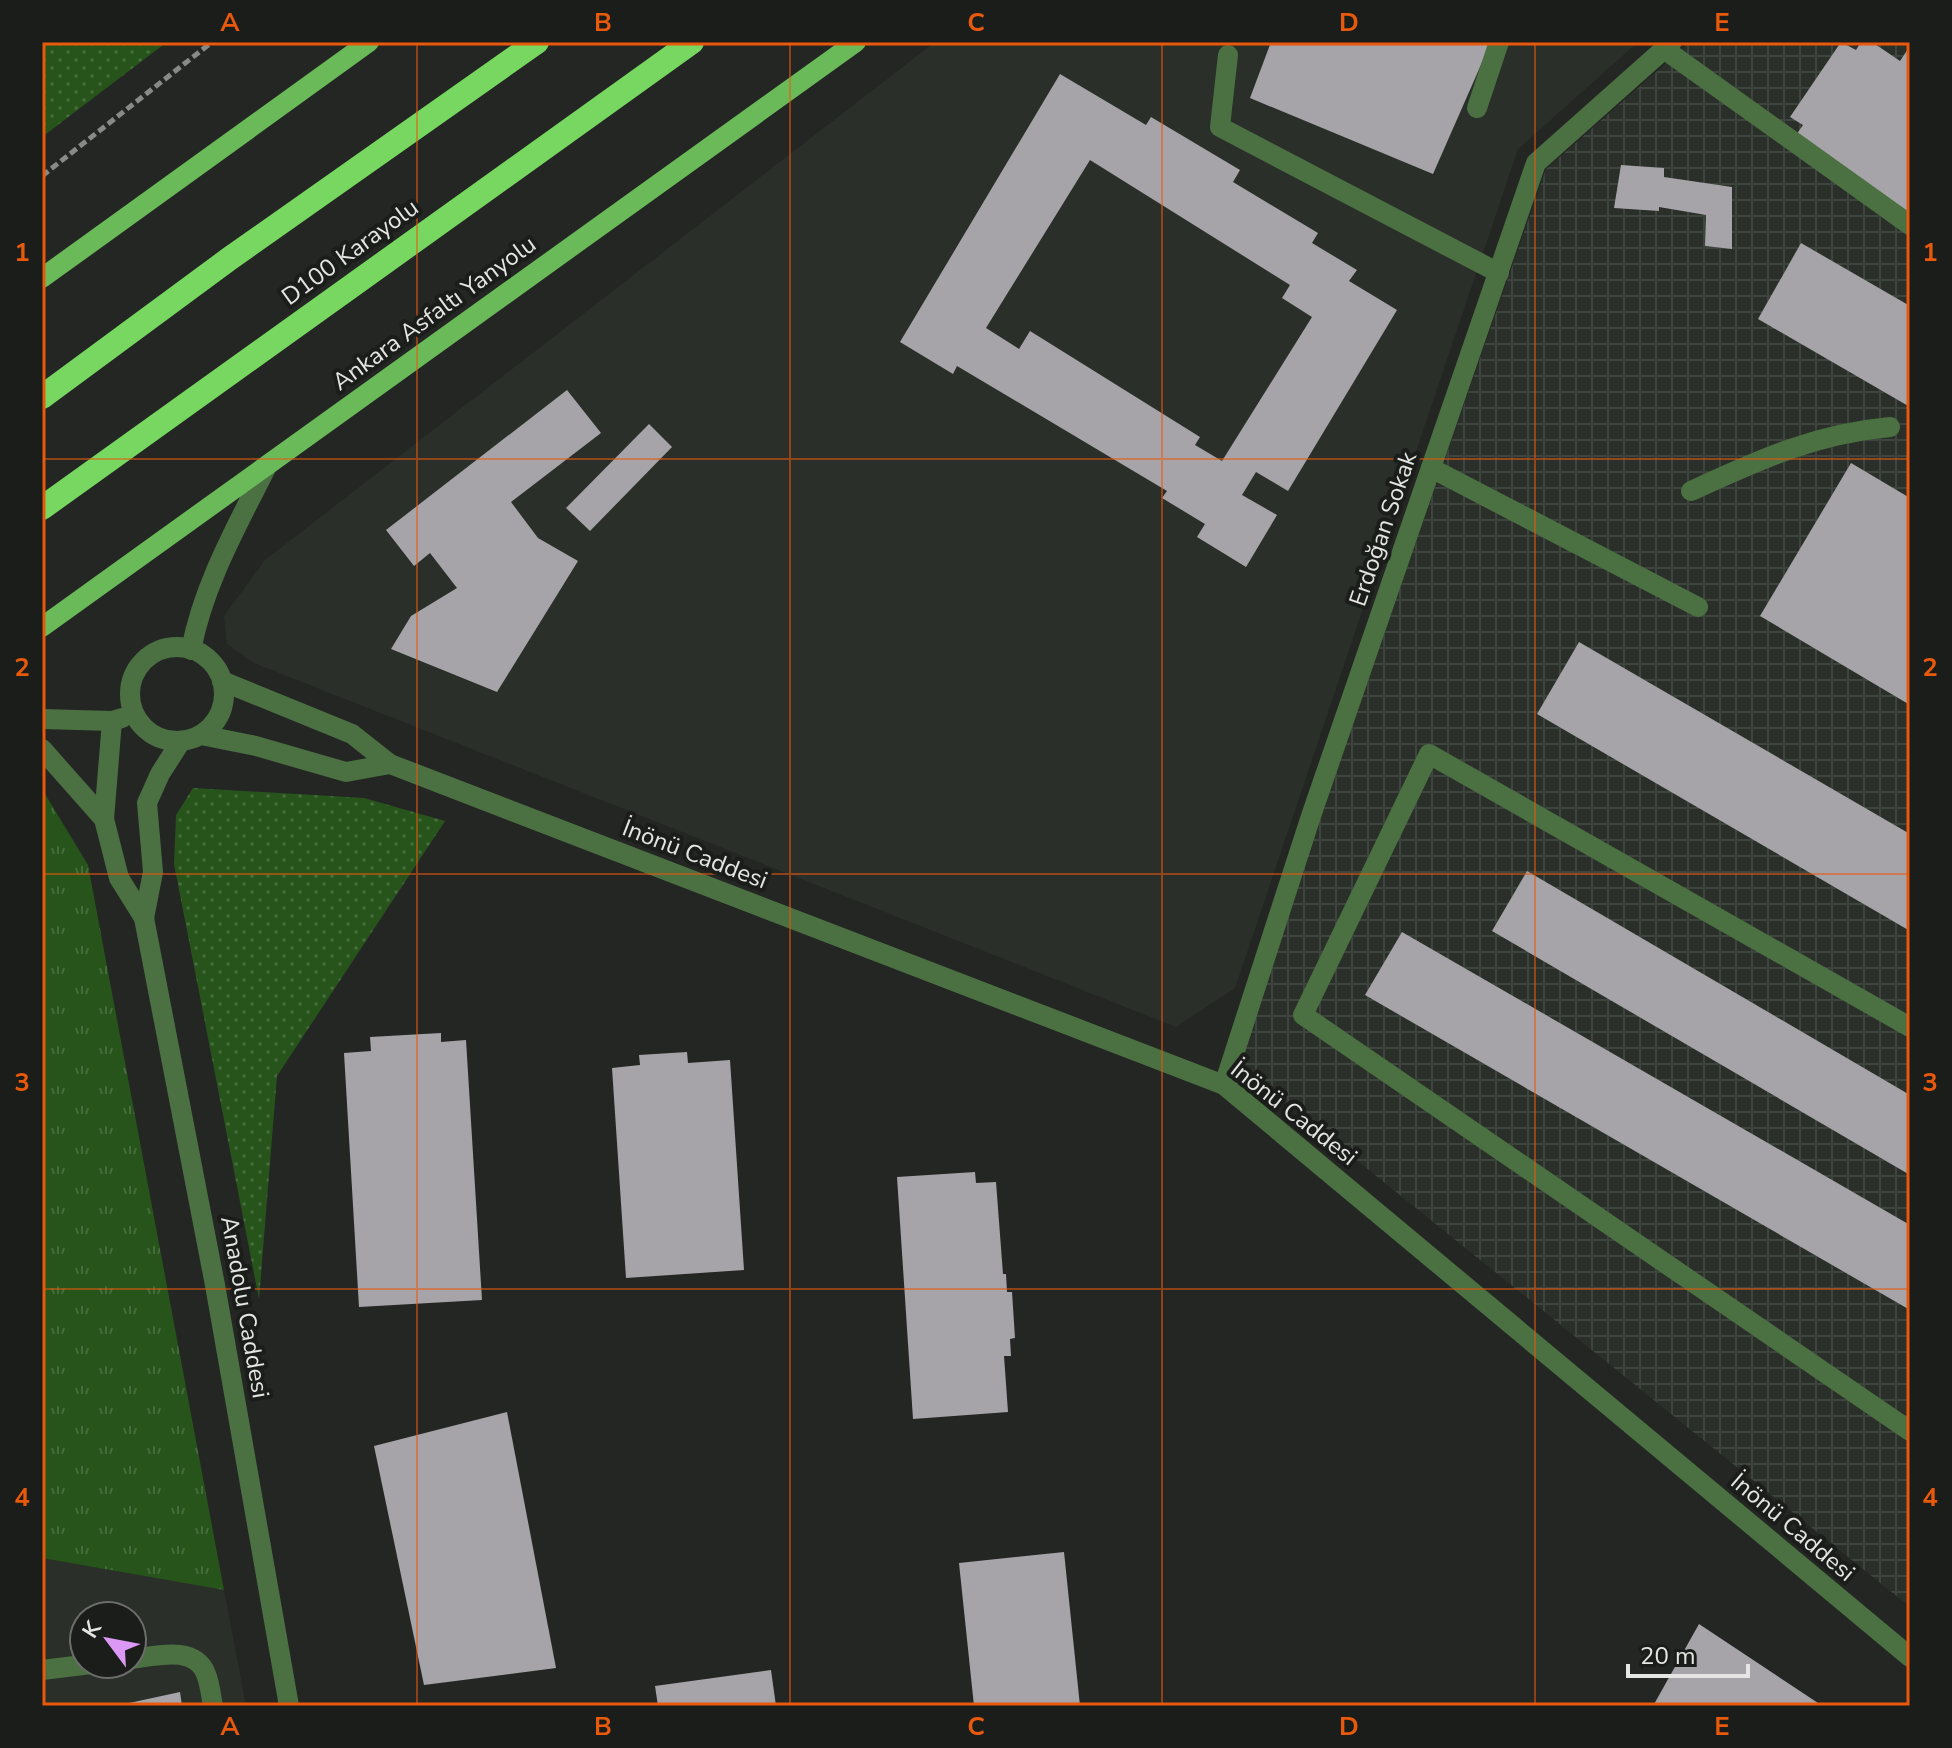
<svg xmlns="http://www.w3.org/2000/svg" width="1952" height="1748" font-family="'Nunito Sans',sans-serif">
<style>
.built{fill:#2a3029;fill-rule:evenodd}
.industrial{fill:url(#industrial-grid)}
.grass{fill:url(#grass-dots)}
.park{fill:url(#park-tufts)}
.building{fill:#a6a4a8;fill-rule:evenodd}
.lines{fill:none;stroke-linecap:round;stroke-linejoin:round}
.path{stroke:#898a88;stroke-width:5;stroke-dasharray:8 4;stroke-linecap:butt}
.minor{stroke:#4b7042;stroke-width:20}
.major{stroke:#6bba59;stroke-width:20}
.highway{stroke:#78d760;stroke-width:24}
.grid{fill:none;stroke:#e8590c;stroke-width:2;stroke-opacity:0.55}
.labels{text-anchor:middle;stroke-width:8;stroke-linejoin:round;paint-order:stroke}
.street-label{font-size:24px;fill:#e5e6e4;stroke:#1b1d1a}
.neatline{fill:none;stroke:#e8590c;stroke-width:3}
.grid-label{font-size:26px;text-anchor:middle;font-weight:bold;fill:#e8590c}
</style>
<defs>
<pattern id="industrial-grid" width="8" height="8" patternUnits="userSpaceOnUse" patternTransform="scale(2)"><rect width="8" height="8" fill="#2a3029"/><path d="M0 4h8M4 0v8" fill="none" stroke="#3e443e"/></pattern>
<pattern id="grass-dots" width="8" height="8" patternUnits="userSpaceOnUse" patternTransform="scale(2)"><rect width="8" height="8" fill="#26541b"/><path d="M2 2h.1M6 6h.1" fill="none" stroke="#456d3c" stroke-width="1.8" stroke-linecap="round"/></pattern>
<pattern id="park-tufts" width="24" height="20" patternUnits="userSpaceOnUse" patternTransform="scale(2)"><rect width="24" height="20" fill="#26541b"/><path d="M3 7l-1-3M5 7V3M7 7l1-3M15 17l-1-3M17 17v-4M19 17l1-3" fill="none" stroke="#456d3c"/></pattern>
</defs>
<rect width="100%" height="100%" fill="#242624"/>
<g class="built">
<path d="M935 42H1638L1518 149 1235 988 1176 1027 254 663 227 644 224 616 265 560Z"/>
<path d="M42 1558 224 1590 246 1706H42ZM84 1616H132V1664H84Z"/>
</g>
<path class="industrial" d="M1690 42H1910V1607L1235 1062 1546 169Z"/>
<g class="grass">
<path d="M42 42H167L42 137Z"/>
<path d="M193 788 364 798 445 821 277 1076 259 1299 174 864 176 815Z"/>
</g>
<path class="park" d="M42 789 88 865 224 1590 42 1558Z"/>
<g class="building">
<path d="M1271 42H1491L1433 174 1250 98Z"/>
<path d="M1841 42 1856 50 1861 42H1872L1900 61 1910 46V218L1794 138 1803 125 1790 117Z"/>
<path d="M1060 74 1146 125 1151 117 1240 170 1233 182 1318 233 1312 243 1357 270 1349 281 1397 310 1288 491 1256 472 1242 495 1277 515 1246 567 1197 537 1205 524 1162 498 1167 491 957 366 953 374 900 342ZM1090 160 1290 285 1282 298 1312 317 1222 461 1195 445 1200 437 1030 331 1019 349 986 328Z"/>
<path d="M1621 165 1664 168V177L1732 187V249L1705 246 1706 215 1659 207V211L1614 208Z"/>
<path d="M1801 243 1910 306V407L1758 319Z"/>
<path d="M567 390 601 433 511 502 538 538 578 561 497 692 391 649 411 616 457 588 430 553 414 566 386 530Z"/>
<path d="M649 424 672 447 590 531 566 508Z"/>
<path d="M1851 463 1910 498V705L1760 616Z"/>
<path d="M1579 642 1910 834V931L1537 714Z"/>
<path d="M1527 871 1910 1095V1175L1492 931Z"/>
<path d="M1402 932 1910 1225V1310L1365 995Z"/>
<path d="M441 1033V1042L466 1040 482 1300 359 1307 344 1053 371 1051 370 1037Z"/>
<path d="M687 1052 688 1063 730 1060 744 1270 626 1278 612 1068 640 1065 639 1055Z"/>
<path d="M975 1172 976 1183 996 1182 1003 1274H1006L1007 1292H1012L1015 1338 1010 1339 1011 1356H1004L1008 1412 913 1419 897 1177Z"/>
<path d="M507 1412 556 1668 424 1685 374 1446Z"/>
<path d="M1064 1552 1080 1706H974L959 1563Z"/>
<path d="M1699 1624 1818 1703 1817 1706H1653Z"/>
<path d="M771 1670 776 1706H658L655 1686Z"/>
<path d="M180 1692 182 1706H120V1705Z"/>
</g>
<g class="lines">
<path class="path" d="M42 176 212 42"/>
<g class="minor">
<path d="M1664 49 1910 225"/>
<path d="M1228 55 1220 127 1499 273"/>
<path d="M1477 108 1499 42"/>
<path d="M1431 468 1698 607"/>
<path d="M1691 491C1759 460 1814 434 1890 427"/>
<circle cx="177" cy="694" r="47"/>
<path d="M191 650C204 583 237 526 267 466"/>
<path d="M222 681 352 734 390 764 1224 1085 1910 1657"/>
<path d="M42 719 112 721 122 718"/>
<path d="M201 735 256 746 346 772 390 764"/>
<path d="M42 749 104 819 119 878 144 918 215 1285 289 1706"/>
<path d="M104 819 112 721"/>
<path d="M144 918 153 872 147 803 160 774 181 741"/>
<path d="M1910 1027 1429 754 1303 1015 1910 1431"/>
<path d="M1224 1085 1311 816 1536 163 1672 42"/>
<path d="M132 1659C156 1656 195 1645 206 1674 210 1684 211 1696 213 1706"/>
<path d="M42 1670 91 1664"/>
</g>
<g class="major">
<path d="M42 278 369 42"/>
<path d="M42 627 856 42"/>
</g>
<g class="highway">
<path d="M42 397 229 259 537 42"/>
<path d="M42 508 692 42"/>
</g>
</g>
<path class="grid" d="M417 42V1706M790 42V1706M1162 42V1706M1535 42V1706M42 459H1910M42 874H1910M42 1289H1910"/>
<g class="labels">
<g class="street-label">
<text transform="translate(350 252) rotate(-36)" y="8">D100 Karayolu</text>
<text transform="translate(434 313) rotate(-36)" y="8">Ankara Asfaltı Yanyolu</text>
<text transform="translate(1383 529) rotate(-71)" y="8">Erdoğan Sokak</text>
<text transform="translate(695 854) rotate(21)" y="8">İnönü Caddesi</text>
<text transform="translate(1294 1113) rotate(38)" y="8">İnönü Caddesi</text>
<text transform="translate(245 1307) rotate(80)" y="8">Anadolu Caddesi</text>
<text transform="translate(1793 1527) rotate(40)" y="8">İnönü Caddesi</text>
</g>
</g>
<rect width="1952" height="1748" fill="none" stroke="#1b1d1a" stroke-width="88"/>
<g transform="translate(108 1640) rotate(302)"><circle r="38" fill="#1b1d1a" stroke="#6c6d6b" stroke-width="2"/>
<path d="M0-6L14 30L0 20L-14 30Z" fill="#db99f5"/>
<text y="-12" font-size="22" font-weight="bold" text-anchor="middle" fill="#e5e6e4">K</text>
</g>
<path d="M1628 1664v12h120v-12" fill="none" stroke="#e5e6e4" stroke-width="4"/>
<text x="1640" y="1664" font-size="24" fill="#e5e6e4" stroke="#1b1d1a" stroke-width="6" paint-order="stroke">20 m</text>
<rect x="44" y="44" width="1864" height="1660" class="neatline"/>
<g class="grid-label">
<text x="230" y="31">A</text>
<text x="603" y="31">B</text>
<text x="976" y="31">C</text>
<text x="1349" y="31">D</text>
<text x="1722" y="31">E</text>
<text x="22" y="261">1</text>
<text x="1930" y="261">1</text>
<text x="22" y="676">2</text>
<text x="1930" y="676">2</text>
<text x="22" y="1091">3</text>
<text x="1930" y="1091">3</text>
<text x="22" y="1506">4</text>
<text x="1930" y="1506">4</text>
<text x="230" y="1735">A</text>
<text x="603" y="1735">B</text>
<text x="976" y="1735">C</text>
<text x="1349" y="1735">D</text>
<text x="1722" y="1735">E</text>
</g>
</svg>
